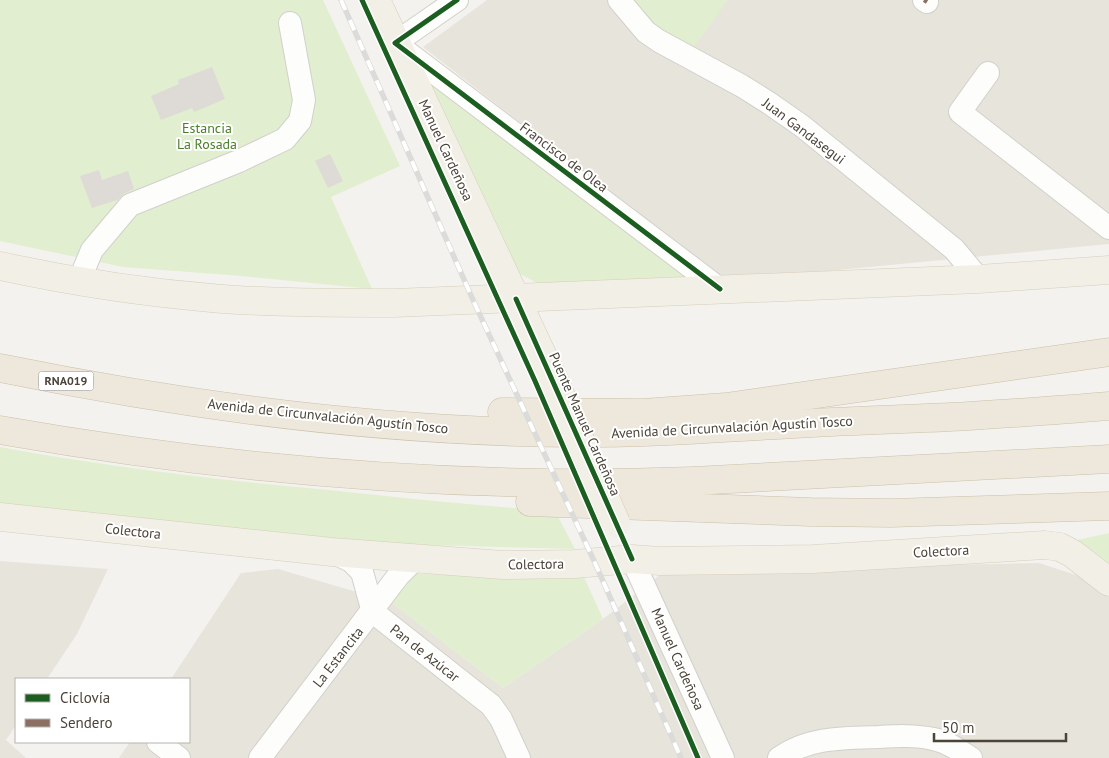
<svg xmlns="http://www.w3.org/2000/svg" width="1109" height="758" font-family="'PT Sans',sans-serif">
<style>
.residential{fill:#e7e4dc}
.green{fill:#e1eecf}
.building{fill:#dedbd6}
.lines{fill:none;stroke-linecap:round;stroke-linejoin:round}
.minor-casing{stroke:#d2d0cb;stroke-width:24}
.major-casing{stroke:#d6cebb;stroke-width:29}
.highway-casing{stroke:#ccbfa9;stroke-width:29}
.minor{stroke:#fdfdfc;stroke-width:22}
.major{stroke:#f2efe6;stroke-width:28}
.highway{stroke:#ede8db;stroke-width:28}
.rail-casing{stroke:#dbdbda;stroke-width:5.5}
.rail{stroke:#fff;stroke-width:4;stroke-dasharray:11;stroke-linecap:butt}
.major-bridge-casing{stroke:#d6cebb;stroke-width:29;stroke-linecap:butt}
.major-bridge{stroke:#f2efe6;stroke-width:28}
.quiet{stroke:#8d6e63;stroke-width:4;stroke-dasharray:8 4;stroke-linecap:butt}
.cycleway-casing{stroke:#fff;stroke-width:8}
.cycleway{stroke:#1b5e20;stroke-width:5}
.labels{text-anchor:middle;stroke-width:4;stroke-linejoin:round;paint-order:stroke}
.shield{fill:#fff;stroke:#817c74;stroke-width:1}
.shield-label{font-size:12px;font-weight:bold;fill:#4b4439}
.park-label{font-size:14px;fill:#4a7f2a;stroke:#fff}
.street-label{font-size:14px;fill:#4b4439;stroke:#fff}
</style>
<rect width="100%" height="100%" fill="#f4f2ee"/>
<g class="residential">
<path d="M487 0H1109V244L723 281 423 47Z"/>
<path d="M0 561 108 569 77 634 47 679H16V725L6 740 26 758H0Z"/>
<path d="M1039 563 1079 576 1109 597V758H119L130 742H189V679H171L241 573 278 569 391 602 503 688 603 619 665 571Z"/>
</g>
<g class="green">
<path d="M0 0H323L400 166 331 197 372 289 242 276 123 267 0 241Z"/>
<path d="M633 0H728L694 47 649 22Z"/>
<path d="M421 75 686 278 539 284 511 269Z"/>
<path d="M0 447C109 467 219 480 329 490 404 498 480 506 555 511L575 549 356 543 0 504Z"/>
<path d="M1109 533V564L1077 540Z"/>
<path d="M415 574 584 577 603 619 503 688 391 602Z"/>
</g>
<g class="building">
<path d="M212 67 225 99 194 112 192 108 161 120 151 96 179 84 178 80Z"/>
<path d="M330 154 343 181 328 188 315 161Z"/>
<path d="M99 170 102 180 128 171 134 189 125 193 117 200 92 208 80 176Z"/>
</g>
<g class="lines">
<defs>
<g id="minor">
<path d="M457 0 395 43 720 289"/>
<path d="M619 0 646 32 659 41 742 86 769 103 802 126 954 249 979 279"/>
<path d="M924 0 927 2"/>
<path d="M988 73 960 112 1109 228"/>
<path d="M79 281 92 250 130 205 239 161 285 139 300 121 304 100 290 23"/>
<path d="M334 553 351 561 362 572 373 612 491 705 501 719 519 758"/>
<path d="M632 559 723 758"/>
<path d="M158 742 179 758"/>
<path d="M260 758 398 576 410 564 418 560"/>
<path d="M779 758C809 737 844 738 879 737 897 736 916 735 933 739 947 741 960 751 971 758"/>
</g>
<g id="major">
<path d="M376 0 554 380"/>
<path d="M0 266C73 282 148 293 222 299 279 303 337 303 394 303L979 279 1109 270"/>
<path d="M0 517 332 552 503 565 575 564 632 559 660 561 813 559 1045 545 1060 547 1073 554 1109 582"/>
</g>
<g id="highway">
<path d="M0 368C186 406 376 431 567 433 649 434 731 427 813 423 865 420 917 419 969 416 1016 413 1062 410 1109 406"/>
<path d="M502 412 643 413 726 407 1109 352"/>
<path d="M0 430C228 470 461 490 693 481L1109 459"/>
<path d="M530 502 811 512 891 513 1109 506"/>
</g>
</defs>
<use href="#minor" class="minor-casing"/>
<use href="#major" class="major-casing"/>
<use href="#highway" class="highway-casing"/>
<use href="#minor" class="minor"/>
<use href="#major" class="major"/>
<use href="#highway" class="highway"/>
<defs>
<path id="rail" d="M341 0 473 300 595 563 681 758"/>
</defs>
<use href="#rail" class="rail-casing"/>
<use href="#rail" class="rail"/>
<defs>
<path id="major-bridge" d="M554 380 616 523"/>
</defs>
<use href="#major-bridge" class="major-bridge-casing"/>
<use href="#major-bridge" class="major-bridge"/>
<path class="quiet" d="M924 0 927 2"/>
<defs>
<g id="cycleway">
<path d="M362 0 535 381 698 758"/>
<path d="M457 0 395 43 720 289"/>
<path d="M516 299 632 559"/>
</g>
</defs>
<use href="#cycleway" class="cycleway-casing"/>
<use href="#cycleway" class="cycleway"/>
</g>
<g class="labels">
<rect class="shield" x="38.5" y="371.5" width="55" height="19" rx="4"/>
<g class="shield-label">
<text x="66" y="385">RNA019</text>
</g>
<g class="park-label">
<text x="207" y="133">Estancia<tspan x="207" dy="16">La Rosada</tspan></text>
</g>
<g class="street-label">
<text transform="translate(804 131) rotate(37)" y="5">Juan Gandasegui</text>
<text transform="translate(446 150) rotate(65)" y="5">Manuel Cardeñosa</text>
<text transform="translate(564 157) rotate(37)" y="5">Francisco de Olea</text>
<text transform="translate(328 416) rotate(6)" y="5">Avenida de Circunvalación Agustín Tosco</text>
<text transform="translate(585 424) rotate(66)" y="5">Puente Manuel Cardeñosa</text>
<text transform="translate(732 427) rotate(-3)" y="5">Avenida de Circunvalación Agustín Tosco</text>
<text transform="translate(133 531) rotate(6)" y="5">Colectora</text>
<text transform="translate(941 551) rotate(-3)" y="5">Colectora</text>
<text transform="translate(536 564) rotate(-1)" y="5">Colectora</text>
<text transform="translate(425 653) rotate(38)" y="5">Pan de Azúcar</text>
<text transform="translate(338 657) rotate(-52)" y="5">La Estancita</text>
<text transform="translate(678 659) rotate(66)" y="5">Manuel Cardeñosa</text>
</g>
</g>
<rect x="15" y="678" width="175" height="65" fill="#ffffff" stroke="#b7b4b0"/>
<rect x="25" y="694" width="25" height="8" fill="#1b5e20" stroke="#b7b4b0"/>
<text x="60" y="703" font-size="15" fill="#4b4439">Ciclovía</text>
<rect x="25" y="719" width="25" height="8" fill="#8d6e63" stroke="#b7b4b0"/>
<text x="60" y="728" font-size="15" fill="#4b4439">Sendero</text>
<path d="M934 733v8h132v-8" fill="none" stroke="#4b4439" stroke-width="2.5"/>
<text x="942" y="733" font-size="15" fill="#4b4439" stroke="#ffffff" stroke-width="4" paint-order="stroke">50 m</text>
</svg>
